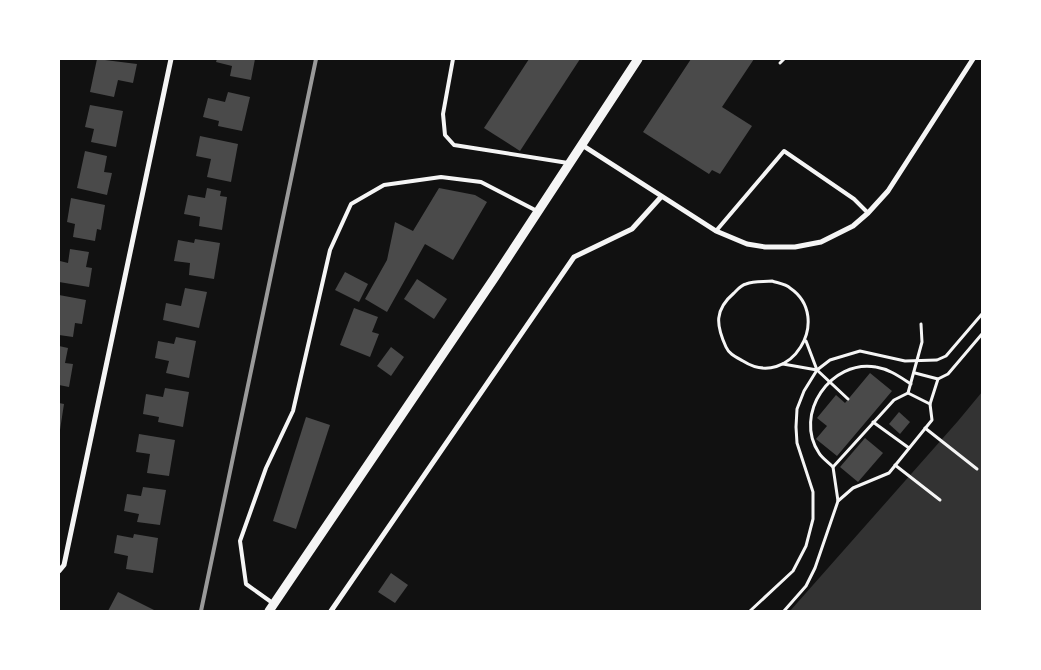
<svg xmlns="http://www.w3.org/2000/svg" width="1041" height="670" font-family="Cabin,sans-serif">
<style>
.water{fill:#333}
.building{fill:#4a4a4a}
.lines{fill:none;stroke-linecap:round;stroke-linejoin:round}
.path{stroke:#f5f5f5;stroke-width:3}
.service{stroke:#f5f5f5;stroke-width:4}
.minor{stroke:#f5f5f5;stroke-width:5}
.tertiary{stroke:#f5f5f5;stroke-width:9}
.rail{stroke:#9a9a9a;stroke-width:4}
</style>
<rect width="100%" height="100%" fill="#111"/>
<path class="water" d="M982 392V611H790L958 421Z"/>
<g class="building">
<path d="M97 59 137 64 133 83 118 80 114 97 90 92Z"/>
<path d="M217 59H255L251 80 230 76 232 66 216 62Z"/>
<path d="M529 59H580L520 151 484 128Z"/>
<path d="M691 59H754L722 107 752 126 720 174 712 170 709 174 643 132Z"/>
<path d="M228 92 250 97 242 131 218 126 219 121 203 117 208 98 225 102Z"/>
<path d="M90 105 123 111 116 147 91 142 94 129 85 127Z"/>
<path d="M200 136 238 144 231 182 207 177 211 159 196 156Z"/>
<path d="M85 151 107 156 104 172 112 173 107 195 77 188Z"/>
<path d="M207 188 221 191 220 196 227 197 222 230 199 226 200 217 184 214 188 195 205 198Z"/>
<path d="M439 188 475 195 487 202 453 260 425 244 387 312 365 299 387 260 395 222 413 231Z"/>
<path d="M71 198 105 205 101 230 97 229 95 241 73 237 75 224 67 222Z"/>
<path d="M195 239 220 243 214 279 189 275 190 263 174 261 178 240 194 243Z"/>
<path d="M70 249 89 252 86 267 92 268 89 287 59 282 60 261 68 263Z"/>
<path d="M345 272 368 284 359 302 335 290Z"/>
<path d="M417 279 447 299 434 319 404 299Z"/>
<path d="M185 288 207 292 199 328 163 320 166 303 181 306Z"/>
<path d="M59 295 86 300 82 324 75 323 73 337 59 335Z"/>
<path d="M354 308 378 317 372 332 379 334 370 357 340 345Z"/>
<path d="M176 337 196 341 189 378 166 373 169 361 155 358 158 341 174 344Z"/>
<path d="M59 346 68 348 65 363 73 364 69 387 59 385Z"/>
<path d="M391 347 404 357 391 376 377 366Z"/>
<path d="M870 373 892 391 837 456 816 439 827 426 817 418 836 395 845 403Z"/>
<path d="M165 388 189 392 183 427 158 422 159 417 143 414 146 394 163 397Z"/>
<path d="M59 403 64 404 60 430H59Z"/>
<path d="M899 412 910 422 900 434 889 424Z"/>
<path d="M306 417 330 425 296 529 273 521Z"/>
<path d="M139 434 175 440 169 476 147 473 150 454 136 452Z"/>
<path d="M865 438 883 453 858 482 840 467Z"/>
<path d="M143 487 166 490 160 525 137 522 139 514 124 511 127 494 141 496Z"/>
<path d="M134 534 158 538 153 573 126 569 128 556 114 553 117 535 133 538Z"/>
<path d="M391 573 408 585 395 603 378 592Z"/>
<path d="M118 592 156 611H108Z"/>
</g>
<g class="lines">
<g class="path">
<path d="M780 63 784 59"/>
<path d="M772 281C778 283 786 284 790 288 834 318 790 391 743 361 736 357 729 354 726 347 716 325 714 310 734 293 737 290 741 285 746 284 754 281 764 282 772 281Z"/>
<path d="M806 341 817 370"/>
<path d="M783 364 817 370 848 399"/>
<path d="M915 373 938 379"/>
<path d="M930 404 938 379 948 374 982 334"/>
<path d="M873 422 909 448"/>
<path d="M925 428 977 469"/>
<path d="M895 465 940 500"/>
<path d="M833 467C828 462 822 458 819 453 793 414 831 359 876 367 889 369 900 377 911 384"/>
<path d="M838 501 833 467 894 400 908 393"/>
<path d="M750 611 793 571 806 546 813 519V492L797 443 796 427 797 409 804 391 817 370 830 360 860 351 905 361 937 360 946 356 982 314"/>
<path d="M784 611 806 586 815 568 838 501 853 488 889 473 932 420 930 404 908 393 922 342 921 324"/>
</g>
<g class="service">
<path d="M453 59 443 114 445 135 454 145 568 163"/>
<path d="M716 231 784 151 854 199 868 213"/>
<path d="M274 604 246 584 240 541 266 468 293 411 330 250 351 204 384 185 441 177 481 182 537 211"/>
</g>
<g class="minor">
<path d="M582 145 716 231 747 244 765 247H795L821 242 853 226 868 213 888 191 973 59"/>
<path d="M59 571 64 565 171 59"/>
<path d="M331 611 574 257 632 229 661 197"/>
</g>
<path class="tertiary" d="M269 611 495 277 638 59"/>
<path class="rail" d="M201 611 316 59"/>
</g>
<rect width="1041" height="670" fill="none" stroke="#ffffff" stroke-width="120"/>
</svg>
